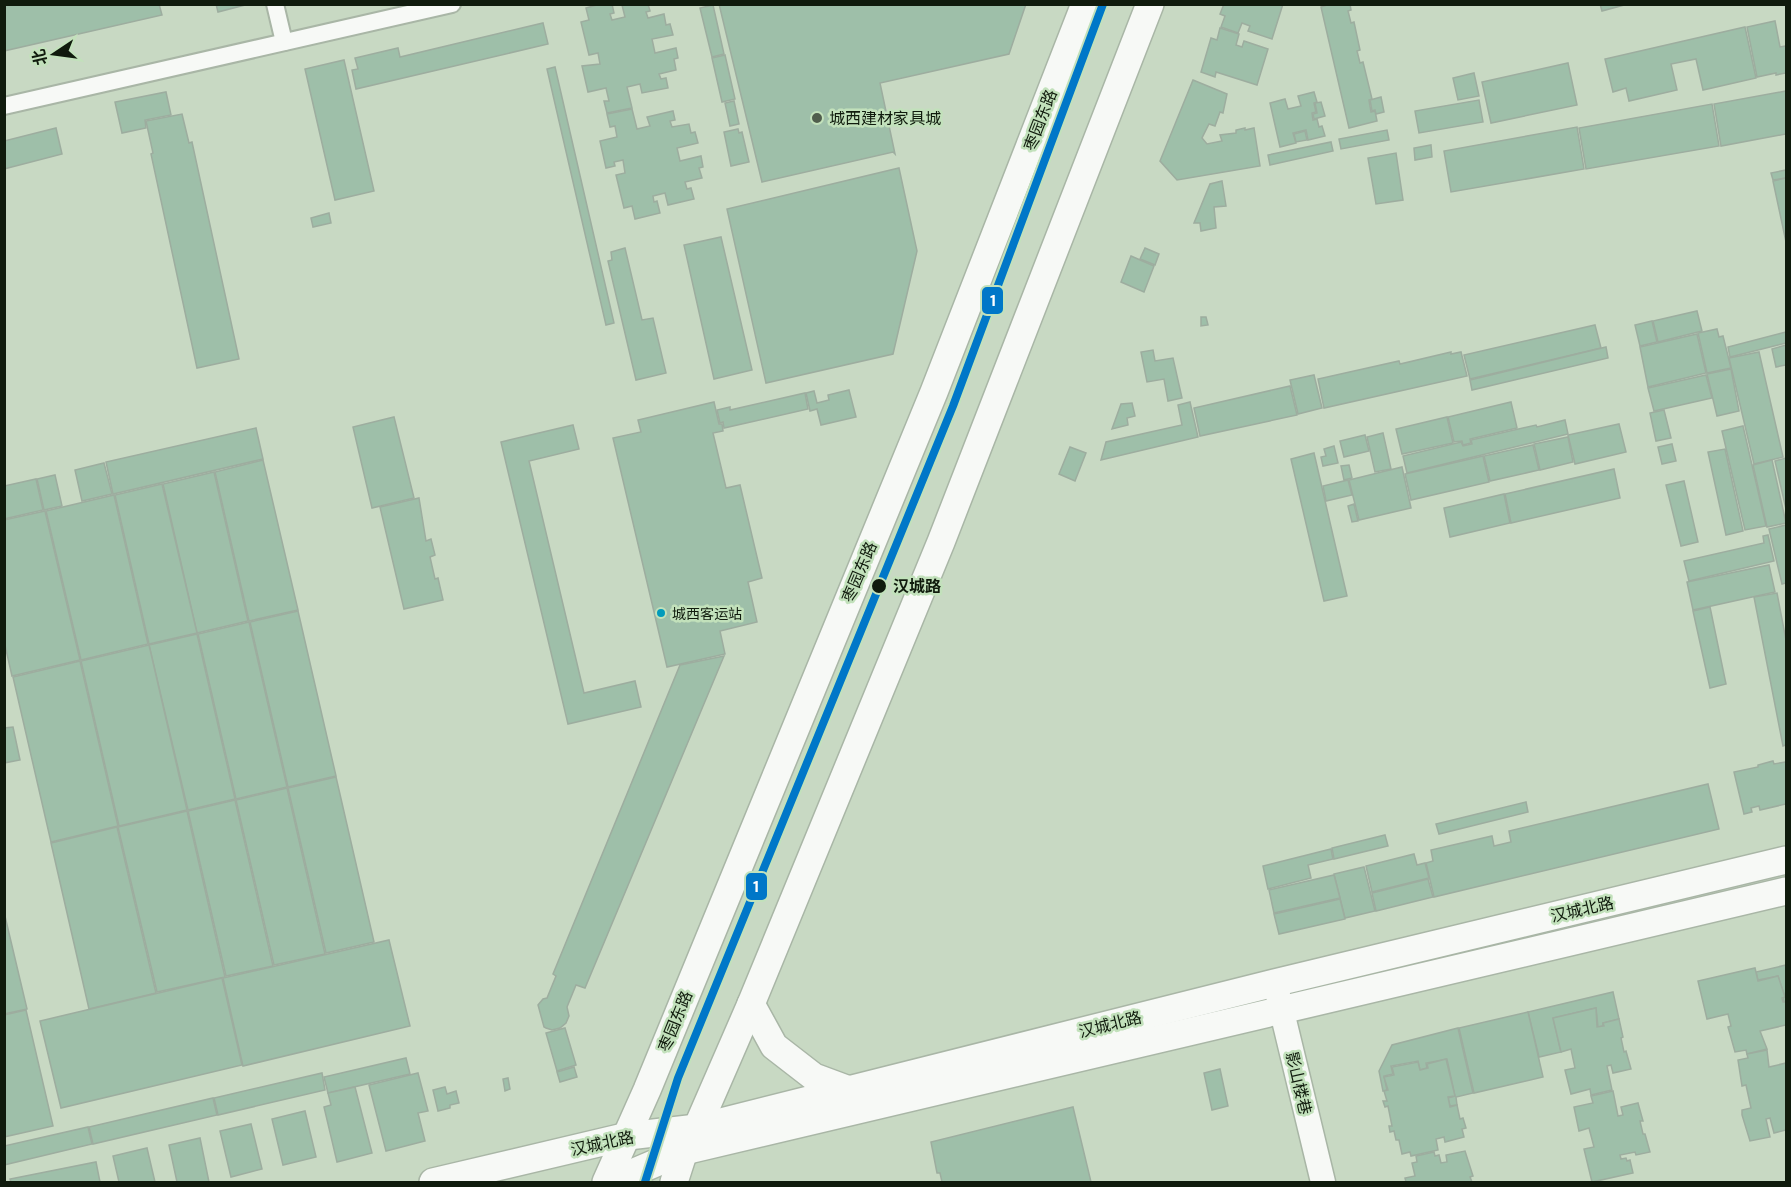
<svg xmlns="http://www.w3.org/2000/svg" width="1791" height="1187" font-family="'DM Sans','Noto Sans SC',sans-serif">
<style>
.building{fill:#9ebfa9;stroke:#9dad9f;stroke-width:1.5}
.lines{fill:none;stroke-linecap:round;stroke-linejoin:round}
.street-casing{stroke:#a9b6a6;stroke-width:20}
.secondary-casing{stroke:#a9b6a6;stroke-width:27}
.primary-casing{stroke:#a9b6a6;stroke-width:30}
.street{stroke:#f7f9f6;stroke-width:16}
.secondary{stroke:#f7f9f6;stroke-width:24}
.primary{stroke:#f7f9f6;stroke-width:27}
.metro-1-casing{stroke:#c2e1bb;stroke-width:12}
.metro-1{stroke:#0077c8;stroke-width:8}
.poi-dot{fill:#505e4d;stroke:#c2e1bb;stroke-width:2}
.stop-dot{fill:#101b0d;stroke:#c2e1bb;stroke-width:2}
.bus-dot{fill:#029bbb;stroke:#c2e1bb;stroke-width:2}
.labels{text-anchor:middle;stroke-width:5;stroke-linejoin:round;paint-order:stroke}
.bus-label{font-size:14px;fill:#101b0d;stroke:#c2e1bb;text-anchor:start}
.poi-label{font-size:16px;fill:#101b0d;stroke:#c2e1bb;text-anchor:start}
.street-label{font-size:16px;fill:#101b0d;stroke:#c2e1bb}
.stop-label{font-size:16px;font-weight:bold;fill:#101b0d;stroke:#c2e1bb;text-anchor:start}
.line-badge{stroke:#c2e1bb;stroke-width:2}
.badge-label{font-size:16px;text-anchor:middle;font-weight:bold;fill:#fff}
</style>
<rect width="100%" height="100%" fill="#c8d9c3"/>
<g class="building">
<path d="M4 4H159L162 15 4 51Z"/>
<path d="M216 4H249L218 12Z"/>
<path d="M600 4H612L614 13 610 14 612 20 625 17 622 5 626 4H648L650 11 646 12 648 18 664 14 666 25 670 24 673 35 652 39 655 53 676 48 678 58 674 59 676 70 659 74 661 79 666 78 668 88 642 93 640 84 627 87 632 108 607 113 604 101H609L606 88 588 92 582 66 600 64 598 53 589 55 581 22 589 20 586 8Z"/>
<path d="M719 4H1026L1009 54 880 83 895 154 893 152 762 182Z"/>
<path d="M1224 4H1283L1272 39 1248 31 1250 26 1242 23 1238 33 1221 27 1225 16 1220 14Z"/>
<path d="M1330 4H1350L1351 10 1348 11 1351 23 1354 22 1360 50 1357 51 1360 63 1363 62 1372 99 1369 100 1371 112 1375 111 1377 121 1349 128 1321 7Z"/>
<path d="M1600 4H1628L1602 11Z"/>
<path d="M713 5 724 54 712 57 700 8Z"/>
<path d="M1775 21 1780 47 1786 46V73L1776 75V73L1757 77 1747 27Z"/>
<path d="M543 23 548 44 356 89 352 70 358 69 355 58 398 48 400 57Z"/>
<path d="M1745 27 1756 78 1703 90 1696 59 1671 64 1677 90 1629 101 1626 88 1613 92 1605 59Z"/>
<path d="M1220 28 1239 34 1236 45 1242 47 1244 41 1268 49 1257 85 1216 72 1215 77 1201 72 1211 38 1217 40Z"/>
<path d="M725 55 735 99 722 102 712 58Z"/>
<path d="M344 60 374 191 335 200 305 69Z"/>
<path d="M1568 63 1577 105 1491 123 1482 82Z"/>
<path d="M555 67 614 323 606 325 547 69Z"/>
<path d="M1474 73 1479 96 1458 100 1453 78Z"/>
<path d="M1193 80 1227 94 1223 113 1220 112 1215 126 1209 124 1202 138 1207 144 1222 141 1220 135 1236 133V130L1245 128V130L1254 128 1260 166 1177 180 1160 161Z"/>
<path d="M1786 91V134L1721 146 1714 104Z"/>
<path d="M166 92 171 115 145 120 146 128 122 133 115 102Z"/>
<path d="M1314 92 1317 102 1314 103 1316 112 1312 113 1313 120 1317 119 1319 127 1322 126 1325 136 1308 140 1306 130 1293 133 1296 143 1280 147 1270 103 1285 99 1288 109 1301 106 1298 96Z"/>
<path d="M1381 97 1384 112 1376 114 1375 110 1372 111 1370 100Z"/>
<path d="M1479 100 1483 122 1419 133 1415 111Z"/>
<path d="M734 101 739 124 730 126 725 103Z"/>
<path d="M1321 102 1325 116 1314 119 1313 114 1317 113 1315 103Z"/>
<path d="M1712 104 1719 146 1586 169 1579 128Z"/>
<path d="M632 109 637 129 650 126 647 117 673 111 675 120 670 121 672 127 689 124 691 133 695 132 698 143 677 148 680 161 701 156 703 167 699 168 702 178 685 182 687 189 691 188 694 199 668 205 665 193 653 196 654 202 657 201 660 213 635 219 632 206 624 208 616 175 625 173 623 160 614 162 615 166 606 168 600 141 617 137 615 126 610 127 607 114Z"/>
<path d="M182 114 189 143 192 142 239 359 197 368 151 154 153 153 146 121Z"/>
<path d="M1577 127 1584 169 1451 192 1444 151Z"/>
<path d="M56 128 62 154 4 169V141Z"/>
<path d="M738 129 739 133 742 132 749 162 731 166 724 132Z"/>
<path d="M1387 130 1389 140 1341 149 1339 139Z"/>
<path d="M1305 131 1307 140 1296 142 1294 134Z"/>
<path d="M1331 142 1333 151 1270 165 1268 155Z"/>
<path d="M1431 145 1432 157 1415 160 1414 148Z"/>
<path d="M1396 153 1403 200 1376 204 1368 158Z"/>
<path d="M899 168 917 251 893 354 766 383 727 209Z"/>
<path d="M1786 170V178L1773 180 1771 173Z"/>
<path d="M1786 178V242L1773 181Z"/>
<path d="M1222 181 1226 206 1214 207 1216 228 1201 231 1200 223H1194L1210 184Z"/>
<path d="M329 213 331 223 313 227 311 218Z"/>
<path d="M721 237 752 370 714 379 684 245Z"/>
<path d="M625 248 642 320 653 318 666 373 636 380 608 261 612 260 611 252Z"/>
<path d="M1145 248 1159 254 1155 265 1140 259Z"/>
<path d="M1131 256 1154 266 1144 292 1121 282Z"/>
<path d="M1697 311 1702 331 1658 342 1653 321Z"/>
<path d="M1201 317H1206L1208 325 1201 326Z"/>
<path d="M1652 321 1657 342 1640 346 1635 325Z"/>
<path d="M1595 325 1601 348 1470 379 1464 355Z"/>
<path d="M1717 329 1719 337 1723 336 1731 368 1707 373 1698 333Z"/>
<path d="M1786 332V343L1730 357 1728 347Z"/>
<path d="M1697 334 1706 373 1648 387 1640 347Z"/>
<path d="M1786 345V365L1776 367 1772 349Z"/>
<path d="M1606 347 1608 358 1472 390 1470 380Z"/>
<path d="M1153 350 1155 361 1173 358 1182 398 1168 401 1164 379 1147 382 1141 352Z"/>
<path d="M1451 352V354L1461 352 1467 376 1324 408 1318 379 1399 361 1400 364Z"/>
<path d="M1759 352 1783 457 1754 464 1729 358Z"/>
<path d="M1731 369 1739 411 1717 416 1707 374Z"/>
<path d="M1314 375 1322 408 1298 414 1290 380Z"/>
<path d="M1706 375 1712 398 1654 411 1648 388Z"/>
<path d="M1290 386 1297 415 1200 436 1194 408Z"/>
<path d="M849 390 856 417 821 425 817 409 810 411 806 393 814 391 817 403 829 400 828 395Z"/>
<path d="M805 393 808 409 724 428 723 422 720 423 717 410 730 407V410Z"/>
<path d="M714 402 719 424H722L723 431 713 433 726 488 740 485 762 578 748 582 757 622 720 631 725 654 667 667 613 438 641 432 638 420Z"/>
<path d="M1190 402 1198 437 1101 460 1106 442 1182 425 1178 405Z"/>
<path d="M1511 402 1517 428 1470 439 1471 443 1463 445 1462 441 1454 442 1448 417Z"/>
<path d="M1132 403 1135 416 1127 418 1128 425 1112 429 1121 404Z"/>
<path d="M1664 410 1671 438 1656 441 1650 413Z"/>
<path d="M394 417 414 498 372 508 353 427Z"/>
<path d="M1447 417 1453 443 1402 454 1396 429Z"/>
<path d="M1565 420 1568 434 1407 473 1403 456 1461 442 1463 446 1472 444 1471 440 1536 425 1537 427Z"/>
<path d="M1619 424 1626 452 1575 464 1568 435Z"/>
<path d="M573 425 579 449 529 461 584 693 635 681 641 707 568 724 501 442Z"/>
<path d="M1743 426 1766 526 1745 530 1722 431Z"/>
<path d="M256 428 263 459 113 494 106 462Z"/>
<path d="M1383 433 1391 469 1375 472 1367 437Z"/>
<path d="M1365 435 1369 451 1344 457 1340 441Z"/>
<path d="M1568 437 1573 462 1540 470 1534 444Z"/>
<path d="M1672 444 1676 461 1662 464 1658 447Z"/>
<path d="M1533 445 1539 470 1490 481 1484 456Z"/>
<path d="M1334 446 1338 463 1323 466 1321 457 1326 456 1324 449Z"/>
<path d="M1070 447 1086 453 1075 481 1059 474Z"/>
<path d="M1725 449 1743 531 1726 535 1708 452Z"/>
<path d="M1314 453 1347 596 1324 601 1291 459Z"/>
<path d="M1483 456 1489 482 1411 500 1405 474Z"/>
<path d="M1786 458V509L1775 461Z"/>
<path d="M263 460 298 610 249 621 215 472Z"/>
<path d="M1772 460 1786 523 1767 527 1753 465Z"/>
<path d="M104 463 112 494 82 501 75 470Z"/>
<path d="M1349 465 1352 478 1344 480 1341 466Z"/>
<path d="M1402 467 1411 508 1359 520 1349 480Z"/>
<path d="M1614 469 1620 498 1511 523 1505 494Z"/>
<path d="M214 472 248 621 197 633 163 484Z"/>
<path d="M55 475 62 506 44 510 37 479Z"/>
<path d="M36 479 43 510 4 519V486Z"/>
<path d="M1348 480 1352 495 1326 501 1323 486Z"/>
<path d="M1684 481 1698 542 1681 546 1666 485Z"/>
<path d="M162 484 197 633 149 644 115 495Z"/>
<path d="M1504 494 1510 523 1450 537 1444 508Z"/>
<path d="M114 495 148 644 81 660 46 511Z"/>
<path d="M419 498 426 541 431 539 435 555 430 557 435 579 438 578 443 600 404 609 380 507Z"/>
<path d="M1354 504 1358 521 1352 522 1348 506Z"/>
<path d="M45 511 80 660 12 676 4 641V520Z"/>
<path d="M1786 525V583L1782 584 1769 529Z"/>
<path d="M1768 535 1774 561 1689 581 1684 561 1764 543 1763 536Z"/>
<path d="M1769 565 1775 592 1693 610 1687 582Z"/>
<path d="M1777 593 1786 640V745L1783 746 1754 597Z"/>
<path d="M1710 607 1726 684 1710 688 1693 611Z"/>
<path d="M298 611 336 776 288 787 250 622Z"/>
<path d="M249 622 287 787 236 799 198 634Z"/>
<path d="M197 634 235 799 188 810 149 645Z"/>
<path d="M149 645 187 810 119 826 81 661Z"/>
<path d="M724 656 585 988 576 985 567 1007 569 1016 566 1023 560 1028 552 1030 546 1028 544 1027 538 1005 543 999 547 998 556 976 553 974 680 665Z"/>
<path d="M80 661 118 826 51 842 13 677Z"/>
<path d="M13 727 20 760 4 763V728Z"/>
<path d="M1773 761 1774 764 1786 762V804L1760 810 1759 806 1751 808 1752 812 1744 814 1734 772 1758 767V765Z"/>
<path d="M336 777 374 942 326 953 288 788Z"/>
<path d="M1708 784 1719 829 1434 897 1426 863 1433 861 1431 850 1492 836 1494 846 1511 842 1509 831Z"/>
<path d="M287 788 325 954 274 965 236 800Z"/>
<path d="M235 800 273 966 226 976 188 811Z"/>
<path d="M1526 802 1528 812 1439 834 1436 824Z"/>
<path d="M187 811 225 977 157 992 118 827Z"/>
<path d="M117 827 156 993 89 1009 51 843Z"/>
<path d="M1385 835 1388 846 1334 859 1332 848Z"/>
<path d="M1331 849 1333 859 1308 865 1311 878 1268 889 1263 866Z"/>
<path d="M1414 854 1417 865 1425 863 1429 878 1372 892 1366 866Z"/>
<path d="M1364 867 1375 911 1345 918 1334 874Z"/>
<path d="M1334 875 1340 898 1274 913 1269 890Z"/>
<path d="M1428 879 1433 897 1376 911 1372 893Z"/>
<path d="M1340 899 1345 919 1279 934 1274 914Z"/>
<path d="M4 912 27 1009 4 1014Z"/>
<path d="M389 940 410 1026 243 1066 223 978Z"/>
<path d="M1786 965V1001L1784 1002 1783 998 1785 997 1778 976 1758 980 1756 972Z"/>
<path d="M1755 968 1758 981 1778 976 1785 997 1782 998 1783 1002H1786V1025L1760 1031 1767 1049 1747 1054 1746 1050 1735 1052 1728 1027 1731 1026 1728 1014 1707 1019 1698 981Z"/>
<path d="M222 978 242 1065 61 1108 40 1021Z"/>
<path d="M1613 992 1619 1019 1603 1023V1026L1598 1027 1596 1008 1553 1018 1561 1052 1539 1057 1528 1012Z"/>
<path d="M1596 1008 1597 1027 1604 1026 1603 1023 1619 1019 1623 1037 1621 1038 1624 1052 1626 1051 1631 1069 1613 1073 1611 1065 1607 1066 1612 1090 1591 1095 1590 1089 1571 1094 1565 1070 1575 1068 1571 1049 1561 1052 1553 1018Z"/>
<path d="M26 1010 53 1126 4 1137V1015Z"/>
<path d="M1528 1012 1543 1077 1474 1093 1459 1028Z"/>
<path d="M565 1028 576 1065 557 1071 546 1033Z"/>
<path d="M1458 1028 1473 1093 1456 1097 1457 1105 1450 1106 1448 1098 1455 1096 1447 1059 1426 1063 1427 1068 1420 1070 1418 1061 1391 1066 1393 1074 1384 1076 1387 1090 1383 1091 1379 1071 1392 1045Z"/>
<path d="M1767 1050 1769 1067 1786 1063V1130L1774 1133 1770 1118 1766 1119 1770 1137 1750 1141 1742 1115V1110L1751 1108 1746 1085 1742 1086 1738 1060 1748 1058 1747 1054Z"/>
<path d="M406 1058 410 1074 328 1093 324 1077Z"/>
<path d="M1446 1059 1455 1096 1448 1097 1450 1107 1457 1105 1460 1119 1463 1118 1466 1128 1462 1129 1464 1137 1445 1142 1444 1137 1436 1139 1438 1150 1411 1156 1410 1152 1402 1154 1399 1140H1396L1394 1131 1390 1132 1389 1126H1392L1388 1106 1385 1107 1383 1101H1387L1384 1091 1388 1090 1384 1077 1394 1075 1392 1067 1418 1062 1420 1070 1428 1068 1427 1064Z"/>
<path d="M574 1067 577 1077 560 1082 557 1072Z"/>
<path d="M1220 1069 1228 1106 1212 1110 1204 1073Z"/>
<path d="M322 1073 325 1090 218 1115 214 1098Z"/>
<path d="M418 1073 428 1111 418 1113 425 1141 386 1151 369 1085Z"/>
<path d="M508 1078 510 1089 505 1091 503 1079Z"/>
<path d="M355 1087 372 1153 337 1162 324 1107 331 1105 328 1093Z"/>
<path d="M445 1087 447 1094 456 1091 459 1103 450 1105V1108L438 1111 433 1090Z"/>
<path d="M1613 1091 1618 1116 1623 1115 1621 1107 1638 1103 1643 1121H1640L1643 1134H1645L1650 1152 1636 1155 1635 1152 1620 1155 1621 1159 1626 1158 1627 1161 1630 1160 1633 1173 1592 1182 1584 1149 1594 1147 1589 1128 1579 1131 1574 1107 1593 1103 1591 1096Z"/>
<path d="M213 1098 217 1115 93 1144 89 1127Z"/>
<path d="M1073 1107 1091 1182H942L940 1173H937L931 1142Z"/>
<path d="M305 1111 316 1157 283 1165 272 1119Z"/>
<path d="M251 1124 262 1169 231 1177 220 1131Z"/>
<path d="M88 1127 92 1144 4 1165V1146Z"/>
<path d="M200 1138 209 1182H177L169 1145Z"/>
<path d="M147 1148 155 1182H119L113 1156Z"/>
<path d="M1465 1151 1473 1176 1470 1177 1472 1182H1406L1405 1178 1415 1176 1412 1163 1417 1162 1416 1156 1434 1152 1435 1156 1439 1155 1441 1163 1447 1162 1446 1155Z"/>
<path d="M96 1162 100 1182H11L10 1179Z"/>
</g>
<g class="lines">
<defs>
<g id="street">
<path d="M275 4 284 42"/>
<path d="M4 106 452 4"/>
</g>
<path id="secondary" d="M1277 991 1323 1182"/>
<g id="primary">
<path d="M751 1004 774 1046 814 1077 849 1090"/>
<path d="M433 1182 628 1136 697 1128 1274 983 1786 860"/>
<path d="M606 1182 647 1090 934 392 1085 4"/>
<path d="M611 1182 684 1151 1786 891"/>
<path d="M674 1182 684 1151 697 1128 751 1004 941 542 1150 4"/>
</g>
</defs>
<use href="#street" class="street-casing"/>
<use href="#secondary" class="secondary-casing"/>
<use href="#primary" class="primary-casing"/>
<use href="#street" class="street"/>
<use href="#secondary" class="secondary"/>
<use href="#primary" class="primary"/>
<defs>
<path id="metro-1" d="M645 1182 678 1078 953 406 1103 4"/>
</defs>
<use href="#metro-1" class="metro-1-casing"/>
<use href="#metro-1" class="metro-1"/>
</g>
<circle class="poi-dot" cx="817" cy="118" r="6"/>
<circle class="stop-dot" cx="879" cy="586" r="8"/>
<circle class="bus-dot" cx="661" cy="613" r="5"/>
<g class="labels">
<g class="bus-label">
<text x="672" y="619">城西客运站</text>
</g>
<g class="poi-label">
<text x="829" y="124">城西建材家具城</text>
</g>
<g class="street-label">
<text transform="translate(1040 120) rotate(-69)" y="6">枣园东路</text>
<text transform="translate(859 572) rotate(-67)" y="6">枣园东路</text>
<text transform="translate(1582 909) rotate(-13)" y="6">汉城北路</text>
<text transform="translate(675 1021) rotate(-68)" y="6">枣园东路</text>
<text transform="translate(1110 1024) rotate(-14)" y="6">汉城北路</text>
<text transform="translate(1299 1083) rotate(77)" y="6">影山楼巷</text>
<text transform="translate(602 1143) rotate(-12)" y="6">汉城北路</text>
</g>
<g class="stop-label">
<text x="893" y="592">汉城路</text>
</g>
</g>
<g class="line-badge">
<rect x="981" y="286" width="23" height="29" rx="6" fill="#0077c8"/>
<rect x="745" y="872" width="23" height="29" rx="6" fill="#0077c8"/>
</g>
<g class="badge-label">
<text x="993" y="306">1</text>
<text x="756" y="892">1</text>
</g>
<rect width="1791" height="1187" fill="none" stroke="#101b0d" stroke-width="12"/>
<g transform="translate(54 54) rotate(257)" stroke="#c2e1bb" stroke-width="4.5" paint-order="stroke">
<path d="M0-4.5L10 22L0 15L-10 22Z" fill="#101b0d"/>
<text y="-9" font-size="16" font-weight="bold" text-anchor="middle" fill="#101b0d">北</text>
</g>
</svg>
